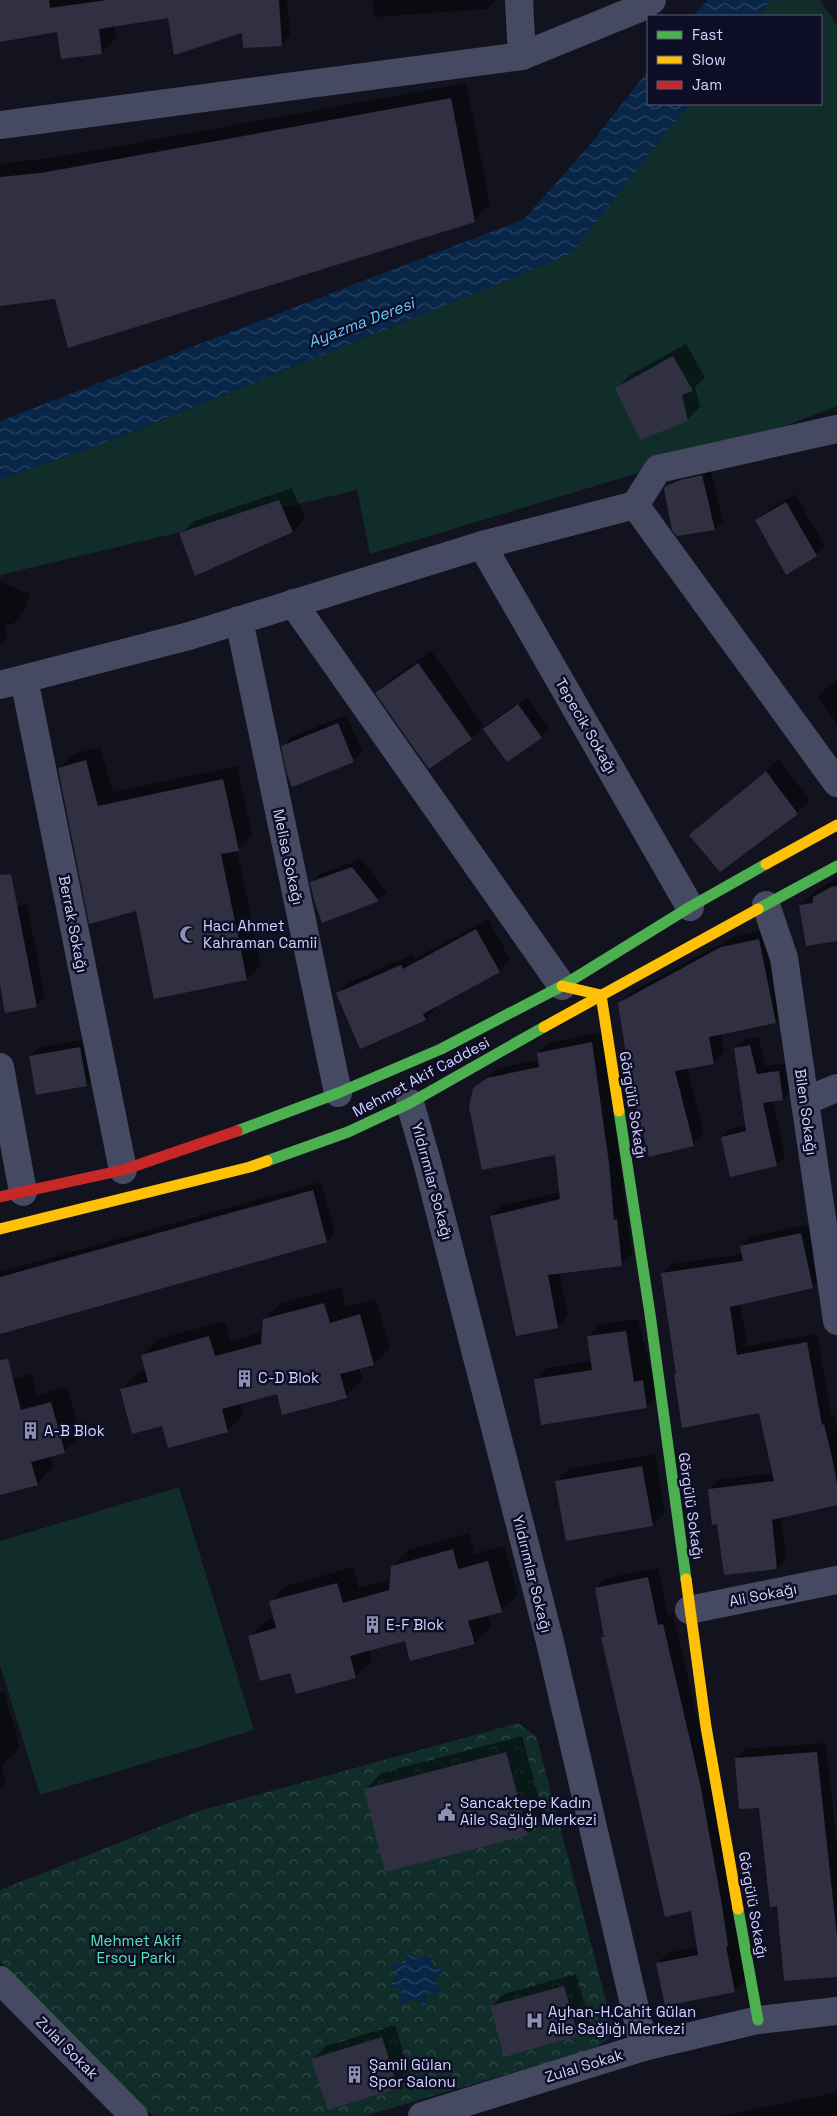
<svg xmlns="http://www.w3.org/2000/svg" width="837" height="2116" font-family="'Space Grotesk',sans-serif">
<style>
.green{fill:#102d2a}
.park{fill:url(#park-crowns)}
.water{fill:url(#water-waves)}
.shadow{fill:#0007;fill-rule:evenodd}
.building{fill:#313043}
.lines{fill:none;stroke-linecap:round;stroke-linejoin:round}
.street{stroke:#464962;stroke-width:28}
.fast{stroke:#4caf50;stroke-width:11}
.slow{stroke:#ffc107;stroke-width:11}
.jam{stroke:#c62828;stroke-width:11}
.labels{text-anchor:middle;stroke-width:5;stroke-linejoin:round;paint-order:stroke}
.street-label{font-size:15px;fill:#d2d2ff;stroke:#0e0d26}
.poi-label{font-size:15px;fill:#d2d2ff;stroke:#0e0d26;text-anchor:start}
.park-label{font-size:15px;fill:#53eab2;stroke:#0e0d26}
.water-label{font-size:16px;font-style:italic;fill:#60c9ff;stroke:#0e0d26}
</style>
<defs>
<pattern id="park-crowns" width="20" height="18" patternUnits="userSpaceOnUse" patternTransform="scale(1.25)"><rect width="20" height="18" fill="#102d2a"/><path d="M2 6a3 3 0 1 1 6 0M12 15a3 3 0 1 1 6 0" fill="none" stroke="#324b4a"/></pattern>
<pattern id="water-waves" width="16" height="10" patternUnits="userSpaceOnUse" patternTransform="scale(1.25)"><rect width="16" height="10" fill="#082647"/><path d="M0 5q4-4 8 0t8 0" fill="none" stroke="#2b4563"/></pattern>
</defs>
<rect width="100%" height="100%" fill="#131320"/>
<g class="green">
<path d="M771 0H820L837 25V406L757 437 370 554 357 490 0 575V480L123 436 570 254 689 104H821V16H759Z"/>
<path d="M179 1487 254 1730 40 1795 0 1665V1541Z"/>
</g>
<path class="park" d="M518 1723 536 1736 613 2027 609 2039 593 2049 364 2116H153L0 1961V1890L199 1811Z"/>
<g class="water">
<path d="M708 0H771L759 16H692Z"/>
<path d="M648 71V104H689L571 254 123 436 0 480V421L524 219 588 147Z"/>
<path d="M407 1952 419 1960 430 1954 432 1966 444 1971 435 1980 442 1994 427 1993 425 2007 415 1999 400 2004 402 1989 388 1987 398 1975 391 1964 405 1963Z"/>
</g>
<g class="shadow">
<path d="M0 0H287L290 36 281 45 243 31 169 16 114 25 116 38 102 52 58 31 0 41Z"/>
<path d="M373 0H496L487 9 374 17Z"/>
<path d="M466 83 490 204 474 221 56 298 0 304V164L58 157Z"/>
<path d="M686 344 705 377 695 387 700 407 687 420 617 388 630 375Z"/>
<path d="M710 467 723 521 715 529 667 487 676 478ZM685 477 686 479 673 484V482Z"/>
<path d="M292 488 305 518 293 531 181 534 194 521Z"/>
<path d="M795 494 825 547 816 555 756 520 765 512Z"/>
<path d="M0 582 30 594 24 612 12 625 4 622 7 639 0 646Z"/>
<path d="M431 651 484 726 471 738 377 693 390 680Z"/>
<path d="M837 679V724L818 696Z"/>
<path d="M527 697 550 729 541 737 485 729 493 720Z"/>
<path d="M347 715 362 752 354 760 293 785 283 746 291 737Z"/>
<path d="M100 747 113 792 237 766 252 835 237 850 261 965 247 979 137 910 59 768 74 754Z"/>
<path d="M779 759 809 800 797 813 691 835Z"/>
<path d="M361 859 387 892 378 900 311 883 320 874Z"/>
<path d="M837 878V940L800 905 815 891Z"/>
<path d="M27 904 45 997 36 1006 0 977V909Z"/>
<path d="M488 919 510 959 499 971 436 1006 437 1008 425 1019 337 994 348 983 413 954 415 959Z"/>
<path d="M769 929 786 1011 776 1022 721 1033 724 1052 713 1063 687 1068 704 1134 693 1145 619 1004 630 993 733 937Z"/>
<path d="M603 1032 632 1254 622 1265 559 1272 568 1316 558 1326 517 1334 491 1216 502 1206 561 1192 556 1153 474 1088 498 1068 539 1060 538 1053 548 1043Z"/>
<path d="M759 1037 765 1066 787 1063 791 1090 783 1099 773 1100 785 1156 777 1165 731 1175 722 1137 731 1128 746 1125 735 1049 744 1040Z"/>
<path d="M88 1039 95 1077 86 1085 31 1056 39 1047Z"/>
<path d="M321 1182 335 1232 327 1241 0 1333V1272Z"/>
<path d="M810 1224 822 1277 812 1287 740 1303 747 1346 817 1334 831 1416 834 1415 837 1430V1504L781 1517 786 1559 777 1568 718 1523 709 1490 718 1480 774 1473 760 1411 677 1373 662 1274 672 1264 743 1254 741 1247 750 1237Z"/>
<path d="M341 1287 346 1307 376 1299 390 1348 373 1364 359 1368 363 1380 346 1396 278 1393 240 1403 243 1414 227 1431 163 1424 122 1389 138 1373 146 1371 142 1355 158 1339 225 1321 231 1341 263 1332 264 1320 281 1303Z"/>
<path d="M638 1319 658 1395 646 1407 536 1379 547 1368 592 1361 588 1336 600 1324Z"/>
<path d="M32 1374 37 1395 67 1387 81 1435 64 1451 50 1455 53 1467 37 1484 0 1494V1383Z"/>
<path d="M655 1454 665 1512 652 1525 556 1482 569 1469Z"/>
<path d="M469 1533 474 1554 504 1546 518 1594 501 1610 487 1614 491 1627 474 1643 406 1640 369 1649 372 1661 355 1677 291 1671 250 1636 266 1620 274 1618 270 1602 286 1586 353 1567 359 1588 392 1579 393 1566 409 1550Z"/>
<path d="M658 1568 668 1615 673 1614 710 1772 745 1981 734 1991 658 1963 668 1953 698 1947 692 1910 602 1638 605 1635 596 1588 606 1578Z"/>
<path d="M4 1691 20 1748 1 1765 6 1784 0 1790V1692Z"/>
<path d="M522 1736 544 1817 528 1834 365 1790 381 1773Z"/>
<path d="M826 1743 837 1846V1975L778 1905 760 1807 736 1759 745 1749Z"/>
<path d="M576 1974 590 2023 577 2035 491 2007 504 1994Z"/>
<path d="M395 2025 410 2074 397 2087 313 2059 326 2046Z"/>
<path d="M837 2092V2116H720Z"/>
</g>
<g class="building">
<path d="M0 0H49L50 8 107 0H279L282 46 243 48 242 33 174 55 168 18 99 29 102 54 61 59 57 32 0 42Z"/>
<path d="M451 98 475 222 68 348 55 299 0 306V177L41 173Z"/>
<path d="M673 356 693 391 682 395 688 421 640 440 615 388Z"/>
<path d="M702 475 715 530 677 536 672 530 664 489 666 486 680 480Z"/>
<path d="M279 500 293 532 195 576 179 533Z"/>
<path d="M786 502 817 556 786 575 755 520Z"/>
<path d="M418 663 472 739 429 769 375 693Z"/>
<path d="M518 704 542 738 507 762 483 729Z"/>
<path d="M338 723 354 762 292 787 287 774 281 746Z"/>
<path d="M86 760 98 806 223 779 239 851 221 854 247 980 154 999 136 911 89 924 58 768Z"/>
<path d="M766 771 798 814 720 872 689 835Z"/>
<path d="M352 867 379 901 322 923 314 900 310 882Z"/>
<path d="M11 874 37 1007 5 1013 0 984V875Z"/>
<path d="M837 886V941L806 946 799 905 813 903V897L831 887Z"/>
<path d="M476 929 500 972 423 1014 426 1020 360 1049 336 993 401 965 403 969Z"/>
<path d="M759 939 776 1023 709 1037 714 1064 675 1071 694 1146 649 1157 631 1086 618 1003 721 947Z"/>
<path d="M592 1042 609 1163 614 1220 617 1219 622 1266 548 1275 558 1328 516 1336 490 1216 560 1199 555 1155 482 1170 469 1107 473 1088 487 1078 539 1067 537 1053Z"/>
<path d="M750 1045 757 1074 779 1071 783 1100 763 1103 777 1166 730 1177 721 1137 746 1131 734 1048Z"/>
<path d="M80 1047 87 1086 36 1095 29 1056Z"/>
<path d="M313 1190 327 1242 0 1334V1277Z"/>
<path d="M801 1233 813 1288 730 1307 737 1355 807 1342 822 1425 824 1424 833 1462 837 1484V1505L772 1520 777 1569 724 1575 717 1524 712 1525 708 1489 774 1481 759 1413 682 1428 674 1374H676L661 1273 743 1261 740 1246Z"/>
<path d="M324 1303 330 1323 360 1314 374 1365 340 1374 347 1398 282 1415 277 1394 222 1409 228 1432 168 1448 162 1426 132 1434 120 1389 148 1382 141 1355 209 1336 215 1356 261 1344 263 1319Z"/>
<path d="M626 1331 634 1382 643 1380 647 1408 541 1425 534 1379 592 1370 587 1336Z"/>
<path d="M8 1359 21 1410 51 1402 65 1453 31 1462 38 1485 0 1495V1360Z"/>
<path d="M642 1466 653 1526 566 1541 555 1481Z"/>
<path d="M453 1549 458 1569 488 1561 502 1612 468 1621 475 1644 410 1661 405 1641 350 1656 356 1678 296 1694 290 1673 260 1681 248 1636 276 1628 269 1601 337 1583 343 1603 389 1590 391 1566Z"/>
<path d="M648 1577 658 1625 663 1624 700 1783 722 1905 728 1946H726L735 1992 665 2006 656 1963 698 1955 691 1911 665 1917 601 1637H604L595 1588Z"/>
<path d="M506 1752 528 1835 385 1872 364 1789Z"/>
<path d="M817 1752 837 1937V1977L784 1981 777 1906 770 1907 759 1808 739 1809 735 1758Z"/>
<path d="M564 1986 578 2036 504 2057 490 2006Z"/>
<path d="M382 2037 398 2088 328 2110 311 2059Z"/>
</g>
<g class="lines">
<g class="street">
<path d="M519 0 522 56"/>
<path d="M0 125 522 56 642 7 652 0"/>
<path d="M635 505 837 783"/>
<path d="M482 545 690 907"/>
<path d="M293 603 562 986"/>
<path d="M239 620 338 1093"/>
<path d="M24 679 123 1170"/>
<path d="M0 685 189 636 482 545 635 505 658 469 837 429"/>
<path d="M766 905 784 958 837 1321"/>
<path d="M0 1067 23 1192"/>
<path d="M805 1101 837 1088"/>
<path d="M410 1103 427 1162 550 1642 644 2047"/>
<path d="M689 1610 837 1580"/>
<path d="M0 1980 134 2116"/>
<path d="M422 2116 644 2047 758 2020 837 2011"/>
</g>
<g class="fast">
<path d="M758 909 837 866"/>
<path d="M619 1111 650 1314 686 1579"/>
<path d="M237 1131 338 1093 441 1049 562 986 690 907 766 864"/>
<path d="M267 1161 348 1132 410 1103 544 1027"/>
<path d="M738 1909 758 2020"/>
</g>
<g class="slow">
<path d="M766 864 837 825"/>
<path d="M562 986 601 995 619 1111"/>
<path d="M544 1027 758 909"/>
<path d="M0 1229 250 1167 267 1161"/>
<path d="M686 1579 706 1727 738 1909"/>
</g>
<path class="jam" d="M0 1197 123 1170 237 1131"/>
</g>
<defs>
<symbol id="mosque-bare" viewBox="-9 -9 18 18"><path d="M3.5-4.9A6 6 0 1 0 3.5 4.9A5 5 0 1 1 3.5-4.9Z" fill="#8f8fb1" stroke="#0e0d26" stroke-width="2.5" paint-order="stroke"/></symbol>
<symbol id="building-bare" viewBox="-9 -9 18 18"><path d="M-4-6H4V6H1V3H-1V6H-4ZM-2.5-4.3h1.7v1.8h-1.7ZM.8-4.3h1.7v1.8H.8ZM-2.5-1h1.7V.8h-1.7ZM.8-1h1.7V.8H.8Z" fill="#8f8fb1" stroke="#0e0d26" stroke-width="2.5" paint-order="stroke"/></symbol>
<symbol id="civic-bare" viewBox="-9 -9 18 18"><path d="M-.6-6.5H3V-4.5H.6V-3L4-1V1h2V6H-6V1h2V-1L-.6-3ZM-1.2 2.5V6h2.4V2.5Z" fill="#8f8fb1" stroke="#0e0d26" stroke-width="2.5" paint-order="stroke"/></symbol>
<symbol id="hospital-bare" viewBox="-9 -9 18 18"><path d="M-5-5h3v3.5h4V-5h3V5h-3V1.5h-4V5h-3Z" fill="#8f8fb1" stroke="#0e0d26" stroke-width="2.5" paint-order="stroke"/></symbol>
</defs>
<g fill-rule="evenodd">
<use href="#mosque-bare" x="176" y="922" width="25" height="25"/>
<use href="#building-bare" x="232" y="1366" width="25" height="25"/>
<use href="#building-bare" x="18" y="1418" width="25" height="25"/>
<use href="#building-bare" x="360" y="1612" width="25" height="25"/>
<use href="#civic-bare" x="434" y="1800" width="25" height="25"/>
<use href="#hospital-bare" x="522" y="2008" width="25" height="25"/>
<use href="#building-bare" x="342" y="2062" width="25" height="25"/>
</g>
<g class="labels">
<g class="street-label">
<text transform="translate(586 726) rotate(60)" y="5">Tepecik Sokağı</text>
<text transform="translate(288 857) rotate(78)" y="5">Melisa Sokağı</text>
<text transform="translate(73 924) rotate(79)" y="5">Berrak Sokağı</text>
<text transform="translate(421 1077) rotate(-28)" y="5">Mehmet Akif Caddesi</text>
<text transform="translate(633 1105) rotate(81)" y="5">Görgülü Sokağı</text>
<text transform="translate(806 1112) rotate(82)" y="5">Bilen Sokağı</text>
<text transform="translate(432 1181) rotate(75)" y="5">Yıldırımlar Sokağı</text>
<text transform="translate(691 1506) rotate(82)" y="5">Görgülü Sokağı</text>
<text transform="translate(532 1574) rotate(76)" y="5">Yıldırımlar Sokağı</text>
<text transform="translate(763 1595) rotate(-11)" y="5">Ali Sokağı</text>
<text transform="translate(753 1905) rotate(80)" y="5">Görgülü Sokağı</text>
<text transform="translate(67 2048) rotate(45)" y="5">Zulal Sokak</text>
<text transform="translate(584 2066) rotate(-17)" y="5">Zulal Sokak</text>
</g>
<g class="poi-label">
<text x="203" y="931">Hacı Ahmet<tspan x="203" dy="17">Kahraman Camii</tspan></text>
<text x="258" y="1383">C-D Blok</text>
<text x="44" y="1436">A-B Blok</text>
<text x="386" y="1630">E-F Blok</text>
<text x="460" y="1808">Sancaktepe Kadın<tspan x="460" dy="17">Aile Sağlığı Merkezi</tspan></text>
<text x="548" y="2017">Ayhan-H.Cahit Gülan<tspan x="548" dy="17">Aile Sağlığı Merkezi</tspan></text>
<text x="369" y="2070">Şamil Gülan<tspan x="369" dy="17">Spor Salonu</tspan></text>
</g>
<g class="park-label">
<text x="136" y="1946">Mehmet Akif<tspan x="136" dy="17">Ersoy Parkı</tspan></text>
</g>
<g class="water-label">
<text transform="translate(361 322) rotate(-21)" y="6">Ayazma Deresi</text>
</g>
</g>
<rect x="647" y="15" width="175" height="90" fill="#0e0d26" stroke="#5c5c7d"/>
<rect x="657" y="31" width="25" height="8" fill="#4caf50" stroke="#5c5c7d"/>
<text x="692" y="40" font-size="15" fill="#d2d2ff">Fast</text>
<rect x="657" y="56" width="25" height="8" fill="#ffc107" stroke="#5c5c7d"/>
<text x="692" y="65" font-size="15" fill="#d2d2ff">Slow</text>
<rect x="657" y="81" width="25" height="8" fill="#c62828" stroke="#5c5c7d"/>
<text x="692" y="90" font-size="15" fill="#d2d2ff">Jam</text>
</svg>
